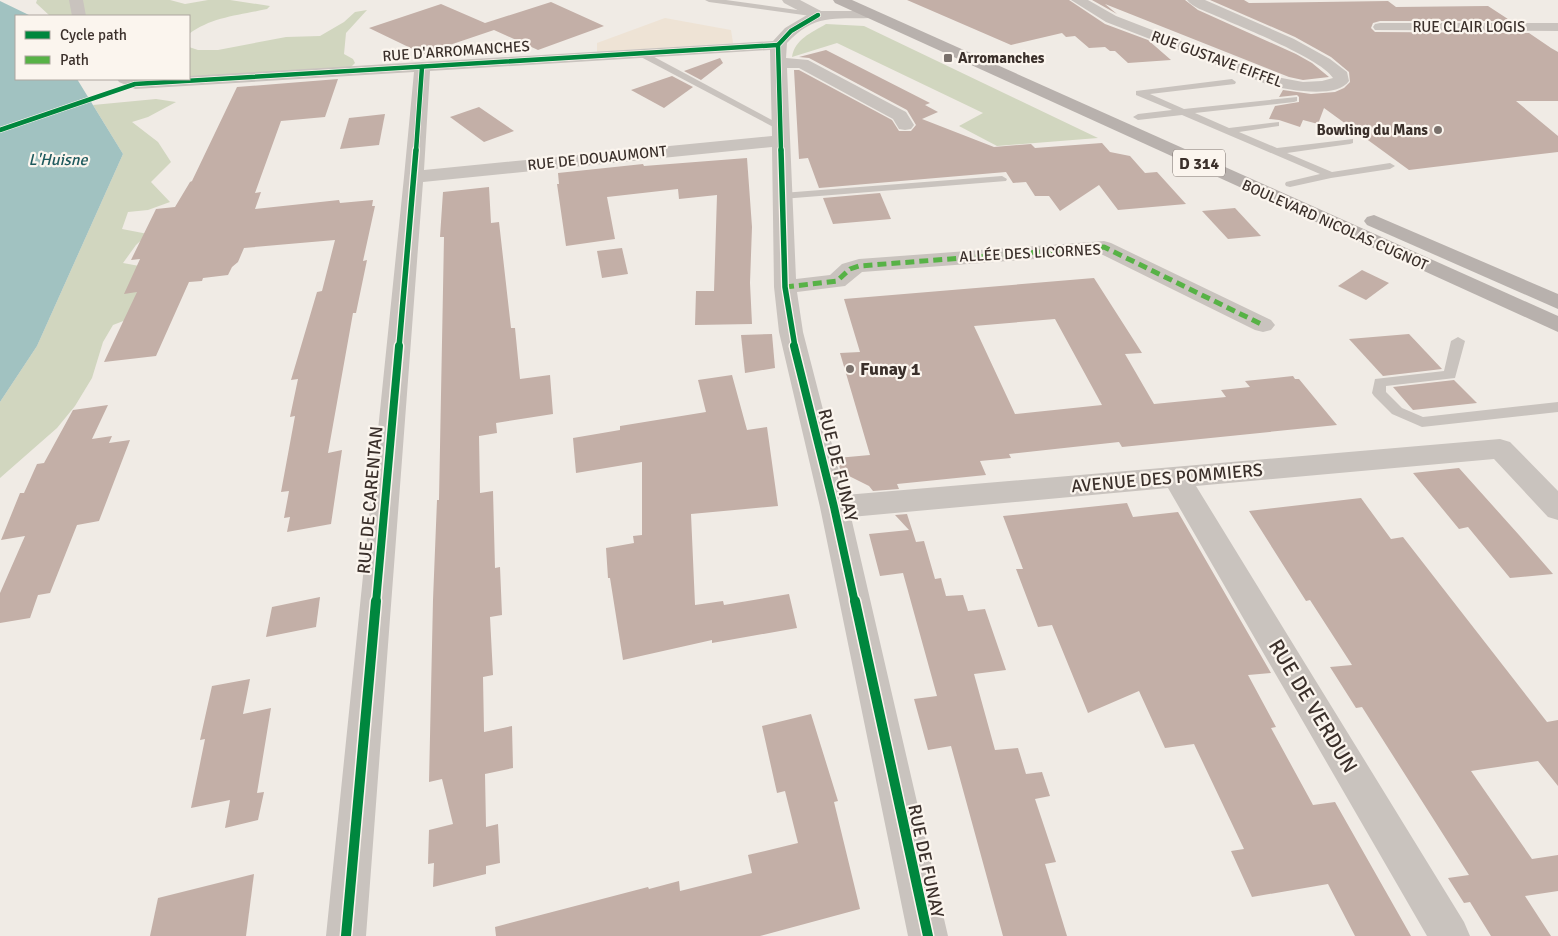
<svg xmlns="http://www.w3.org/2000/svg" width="1558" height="936" font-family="Signika,sans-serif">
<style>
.green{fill:#d1d6bf}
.plaza{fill:#eee3d5}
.water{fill:#a1c2c1}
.building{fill:#c3afa7;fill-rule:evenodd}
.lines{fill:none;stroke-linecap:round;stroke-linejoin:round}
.lane{fill:#c9c3be;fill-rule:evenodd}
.street{fill:#c9c3be;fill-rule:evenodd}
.primary{fill:#b8b1ad;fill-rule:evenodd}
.quiet{stroke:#57b246;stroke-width:5;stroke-dasharray:9 5;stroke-linecap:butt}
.cycleway-far3-casing{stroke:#fbf5ee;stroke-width:6}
.cycleway-far2-casing{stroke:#fbf5ee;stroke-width:8}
.cycleway-far1-casing{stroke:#fbf5ee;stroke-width:11}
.cycleway-casing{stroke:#fbf5ee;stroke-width:13}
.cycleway-far3{stroke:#00873e;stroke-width:4.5}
.cycleway-far2{stroke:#00873e;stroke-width:5.5}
.cycleway-far1{stroke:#00873e;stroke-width:8}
.cycleway{stroke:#00873e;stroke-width:10}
.poi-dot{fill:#7a716c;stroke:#fbf5ee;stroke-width:2}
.labels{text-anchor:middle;stroke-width:4.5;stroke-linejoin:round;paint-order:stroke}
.far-street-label{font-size:15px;fill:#3b302b;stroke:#fbf5ee}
.far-poi-label{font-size:15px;font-weight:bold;fill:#3b302b;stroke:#fbf5ee;text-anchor:start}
.far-water-label{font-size:16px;font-style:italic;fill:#1f5a5e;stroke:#fbf5ee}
.shield{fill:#fbf5ee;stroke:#756b66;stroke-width:1}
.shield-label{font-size:16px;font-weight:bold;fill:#3b302b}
.poi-label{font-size:18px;font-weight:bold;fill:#3b302b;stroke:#fbf5ee;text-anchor:start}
.street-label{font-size:18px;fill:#3b302b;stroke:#fbf5ee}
.near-street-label{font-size:21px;fill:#3b302b;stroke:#fbf5ee}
</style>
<rect width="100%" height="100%" fill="#f0ebe5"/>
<g class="green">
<path d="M37 0H170L185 4 208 0H230L270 6 267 9C240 15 211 17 189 34V16H50L36 3Z"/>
<path d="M367 10 346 33 344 54 353 59 355 63 351 67 189 77V47L198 50H218L286 37 320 36 344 22 355 12Z"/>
<path d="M826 24 864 26 1098 138 997 146 959 126 983 113 837 43 792 57C795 39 811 33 826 24Z"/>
<path d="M156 99 176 102 148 117 132 122 158 142 171 162 151 182 170 202 148 210 128 212 122 229 148 234 136 245 123 263 161 270 152 310 113 325 103 342 92 378 75 406 57 428 0 478V402L37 346 123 154 93 105Z"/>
</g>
<path class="plaza" d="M665 18 731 30 733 43 597 52V43Z"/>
<path class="water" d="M0 1 31 16H16V79H77L123 154 37 346 0 402Z"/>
<g class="building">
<path d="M907 0H1069L1105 24 1148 40 1171 60 1128 63 1115 51H1110L1105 47 1089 48 1075 36 1066 37 1062 33 1011 45Z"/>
<path d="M1092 0H1185L1198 10 1296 54 1312 63 1329 77 1303 80 1289 77 1105 4 1117 14Z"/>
<path d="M1210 0H1244L1249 3 1388 1 1396 7 1488 6 1511 21H1380L1373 23 1371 28 1375 32 1529 33 1551 48 1558 52V101H1516L1558 136V152L1409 170 1324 108 1318 124 1303 120 1300 127 1279 120 1269 119 1275 106 1299 102V97L1297 95 1279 97 1283 90 1311 94 1335 92 1344 88 1350 82 1349 72 1331 57 1295 37Z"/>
<path d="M551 2 604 26 538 50 494 30 423 54 369 28 441 4 485 23Z"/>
<path d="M826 50 930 103 925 105 938 112 922 119 994 147 1031 144 1035 148 1102 143 1110 152 1130 156 1145 173 1157 172 1186 204 1118 210 1099 185 1060 211 1049 196H1035L1026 182 1013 183 1006 172 819 188 808 158 799 159 794 70H799L892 120 899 131H911L916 125 907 110 809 58 799 57Z"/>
<path d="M720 58 723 63 701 80 684 71Z"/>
<path d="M672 76 693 87 664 108 631 90Z"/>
<path d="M338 79 325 117 281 121 255 193 261 192 255 209 339 200 340 203 373 200 372 206H375L363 261 367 260 356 313H353L328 453 342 450 331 524 287 532 290 517 284 518 289 491 281 492 295 416 290 417 298 379 291 380 317 292 322 291 335 240 244 248 238 262 232 267 228 275 203 278 202 281 189 282 156 356 104 362 137 292 124 294 140 259 131 260 156 209 175 207 190 182 192 181 237 87Z"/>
<path d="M479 107 514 131 484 142 450 117Z"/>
<path d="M385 114 379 145 340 149 349 118Z"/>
<path d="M747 158 752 227 750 283 752 324 695 325 696 291H714L717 195 679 199 678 189 607 197 615 239 566 246 557 184H559L558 173 643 164 644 166Z"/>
<path d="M489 187 491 223 499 222 511 328H515L520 379 550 375 553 414 496 423 497 433 479 436 480 493 493 491 495 568 500 567 502 615 490 617 493 675 483 677 484 732 512 726 513 768 485 774 486 827 498 824 500 863 486 866V874L433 887 434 863 428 864 429 830 453 824 442 779 429 782 433 600 437 500H439L444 237H440L443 192Z"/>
<path d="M880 193 891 219 833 224 823 198Z"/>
<path d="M1235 208 1261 236 1228 239 1202 211Z"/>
<path d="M622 248 628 274 602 278 597 251Z"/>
<path d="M1362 270 1389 283 1366 300 1338 286Z"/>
<path d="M1094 278 1142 353 1125 354 1154 404 1226 397 1221 390 1250 387 1245 381 1293 376 1295 379H1299L1337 425 1122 447 1119 442 1009 454 1011 458 980 461 986 475 897 484 899 489 873 491 869 486 841 472 837 458 870 455 840 353 860 352 844 299ZM1055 319 1102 405 1015 414 974 326Z"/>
<path d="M772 334 775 368 745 373 741 335Z"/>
<path d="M1409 334 1442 369 1383 376 1349 339Z"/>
<path d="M732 375 747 430 767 427 778 506 691 514 695 605 723 601 724 605 789 594 797 628 712 643V640L623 660 610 578H608L606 548 634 543 633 536 642 535V462L576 473 573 438 620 430V426L706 412 698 380Z"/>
<path d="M1454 380 1477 403 1413 410 1393 387Z"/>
<path d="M108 405 92 439 112 436 109 443 130 440 99 521 77 525 50 593 38 595 30 618 0 623V593L25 536 1 540 20 493H24L37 464 44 463 73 410Z"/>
<path d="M1459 468 1519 535 1553 574 1510 578 1468 527 1459 529 1413 473Z"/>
<path d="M1361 498 1391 539 1403 537 1547 722 1558 720V786L1538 761 1471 771 1532 859 1558 855V891L1525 896 1551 936H1491L1470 902 1464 903 1448 878 1469 875 1362 707 1356 708 1330 667 1352 665 1310 600 1306 601 1249 511Z"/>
<path d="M1127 503 1133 517 1178 512 1271 673 1248 675 1276 727 1271 728 1313 805 1335 802 1411 936H1355L1328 884 1252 897 1231 851 1244 849 1194 744 1165 748 1139 691 1088 713 1052 625 1038 627 1016 569H1023L1003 516Z"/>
<path d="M907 514 916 542 924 541 935 579 941 578 946 596 963 595 968 611 985 609 1006 670 974 674 995 750 1018 748 1026 774 1042 772 1050 796 1035 799 1056 862 1045 864 1067 936H1003L951 746 928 750 914 699 937 696 903 573 880 576 869 534 909 530 895 515Z"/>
<path d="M320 597 316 627 266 637 272 607Z"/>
<path d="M250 679 243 714 271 708 257 793 264 792 258 820 225 828 230 800 191 808 205 739 200 740 212 686Z"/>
<path d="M811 714 838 801 834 802 860 909 760 936H496L495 927 648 887 649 889 679 881 680 891 752 873 748 855 798 843 785 791 777 793 762 726Z"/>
<path d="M254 874 246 936H150L158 898Z"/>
</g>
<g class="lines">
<g class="lane">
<path d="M705 0H726L818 13 822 15 818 17 709 2Z"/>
<path d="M639 52H645L785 127 780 130 777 129 639 56Z"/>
<path d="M1232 79 1236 82 1235 84 1150 94 1184 109 1297 97V101L1294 102 1195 113 1229 128 1279 122V126L1239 132 1277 148 1353 139V143L1350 144 1287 153 1332 172 1390 163 1395 166 1390 169 1331 178 1290 187 1286 186 1285 184 1286 182 1320 174 1182 115 1138 120 1133 117 1138 114 1172 110 1136 95V91Z"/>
<path d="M1002 176 1007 179 1006 181 782 199 777 196 782 193Z"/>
<path d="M1458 337 1465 341 1455 378 1386 386V392L1402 408 1423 417 1558 402V412L1422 427 1392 414 1374 396 1372 393 1375 379 1444 371 1451 341Z"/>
</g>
<g class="street">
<path d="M69 0H83L86 16H72Z"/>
<path d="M782 0H800L821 11H875L877 14 875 17 870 18C834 19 814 14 787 43L786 58 808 60 906 112 914 125 911 129 905 130 899 129 893 119 799 68H787L796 279 830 275 842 264 859 259 1104 241 1111 243 1271 320 1275 325 1271 330 1263 332 1255 330 1101 254 862 272 845 286 797 292 803 332 845 495 1500 439 1510 442 1558 491V520L1548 517 1494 459 1196 486 1464 922 1470 936H1427L1168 488 851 517 948 936H908L820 507 779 332 774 287 772 147 423 182 366 936H326L404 177 414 72 135 89 119 82 117 79H189V76L773 41 785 28 807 15 784 3ZM770 50 772 136 424 170 430 71Z"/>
<path d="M1071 0H1088L1116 16 1271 76 1303 82 1322 81 1333 78C1321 58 1238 26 1214 15 1205 11 1192 7 1187 0H1205L1294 39 1330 59 1347 72 1349 81C1337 99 1287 90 1269 85L1106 22Z"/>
<path d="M1380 23H1558V31L1375 30 1373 27 1375 24Z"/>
</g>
<g class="primary">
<path d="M833 0H852L1558 316V332L835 3Z"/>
<path d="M1374 215 1558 294V309L1367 225 1364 221 1367 217Z"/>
</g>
<path class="quiet" d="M785 287 837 281 850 269 859 266 1104 247 1263 325"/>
<defs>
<g id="cycleway-far3">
<path d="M0 130 135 84 778 45"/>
<path d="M416 151 422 67"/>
<path d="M781 151 778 45 791 31 818 15"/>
</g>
<g id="cycleway-far2">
<path d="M781 150 785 287 795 347"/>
<path d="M399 347 416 150"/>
</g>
<g id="cycleway-far1">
<path d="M794 346 834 507 855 603"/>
<path d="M376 603 399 346"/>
</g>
<g id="cycleway">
<path d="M855 601 928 936"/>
<path d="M346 936 376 601"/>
</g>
</defs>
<use href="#cycleway-far3" class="cycleway-far3-casing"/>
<use href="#cycleway-far2" class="cycleway-far2-casing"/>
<use href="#cycleway-far1" class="cycleway-far1-casing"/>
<use href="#cycleway" class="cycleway-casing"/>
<use href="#cycleway-far3" class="cycleway-far3"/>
<use href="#cycleway-far2" class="cycleway-far2"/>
<use href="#cycleway-far1" class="cycleway-far1"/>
<use href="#cycleway" class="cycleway"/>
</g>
<g class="poi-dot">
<rect x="943" y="53" width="10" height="10" rx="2.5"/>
<circle cx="1438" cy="130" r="5"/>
<circle cx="850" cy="369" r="5"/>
</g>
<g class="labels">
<g class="far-street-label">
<text x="1469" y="32">RUE CLAIR LOGIS</text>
<text transform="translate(456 51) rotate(-4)" y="5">RUE D'ARROMANCHES</text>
<text transform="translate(1217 59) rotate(20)" y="5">RUE GUSTAVE EIFFEL</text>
<text transform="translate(597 158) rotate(-6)" y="5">RUE DE DOUAUMONT</text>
<text transform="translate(1335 225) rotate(24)" y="5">BOULEVARD NICOLAS CUGNOT</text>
<text transform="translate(1030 253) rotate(-3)" y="5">ALLÉE DES LICORNES</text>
</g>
<g class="far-poi-label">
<text x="958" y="63">Arromanches</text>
<text x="1428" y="135" text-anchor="end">Bowling du Mans</text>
</g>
<g class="far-water-label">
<text x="58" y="165">L'Huisne</text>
</g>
<rect class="shield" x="1173" y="149.5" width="52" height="27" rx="4"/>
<g class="shield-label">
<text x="1199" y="169">D 314</text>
</g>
<g class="poi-label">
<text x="860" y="375">Funay 1</text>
</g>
<g class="street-label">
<text transform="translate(838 465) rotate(76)" y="6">RUE DE FUNAY</text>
<text transform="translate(1167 478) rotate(-5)" y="6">AVENUE DES POMMIERS</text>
<text transform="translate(370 500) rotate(-85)" y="6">RUE DE CARENTAN</text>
<text transform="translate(926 861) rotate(78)" y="6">RUE DE FUNAY</text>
</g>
<g class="near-street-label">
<text transform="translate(1313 706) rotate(59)" y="7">RUE DE VERDUN</text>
</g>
</g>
<rect x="15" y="15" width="175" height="65" fill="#fbf5ee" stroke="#aea6a0"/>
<rect x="25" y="31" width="25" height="8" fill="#00873e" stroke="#aea6a0"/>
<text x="60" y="40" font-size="15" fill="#3b302b">Cycle path</text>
<rect x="25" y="56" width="25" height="8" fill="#57b246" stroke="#aea6a0"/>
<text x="60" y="65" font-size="15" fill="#3b302b">Path</text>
</svg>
